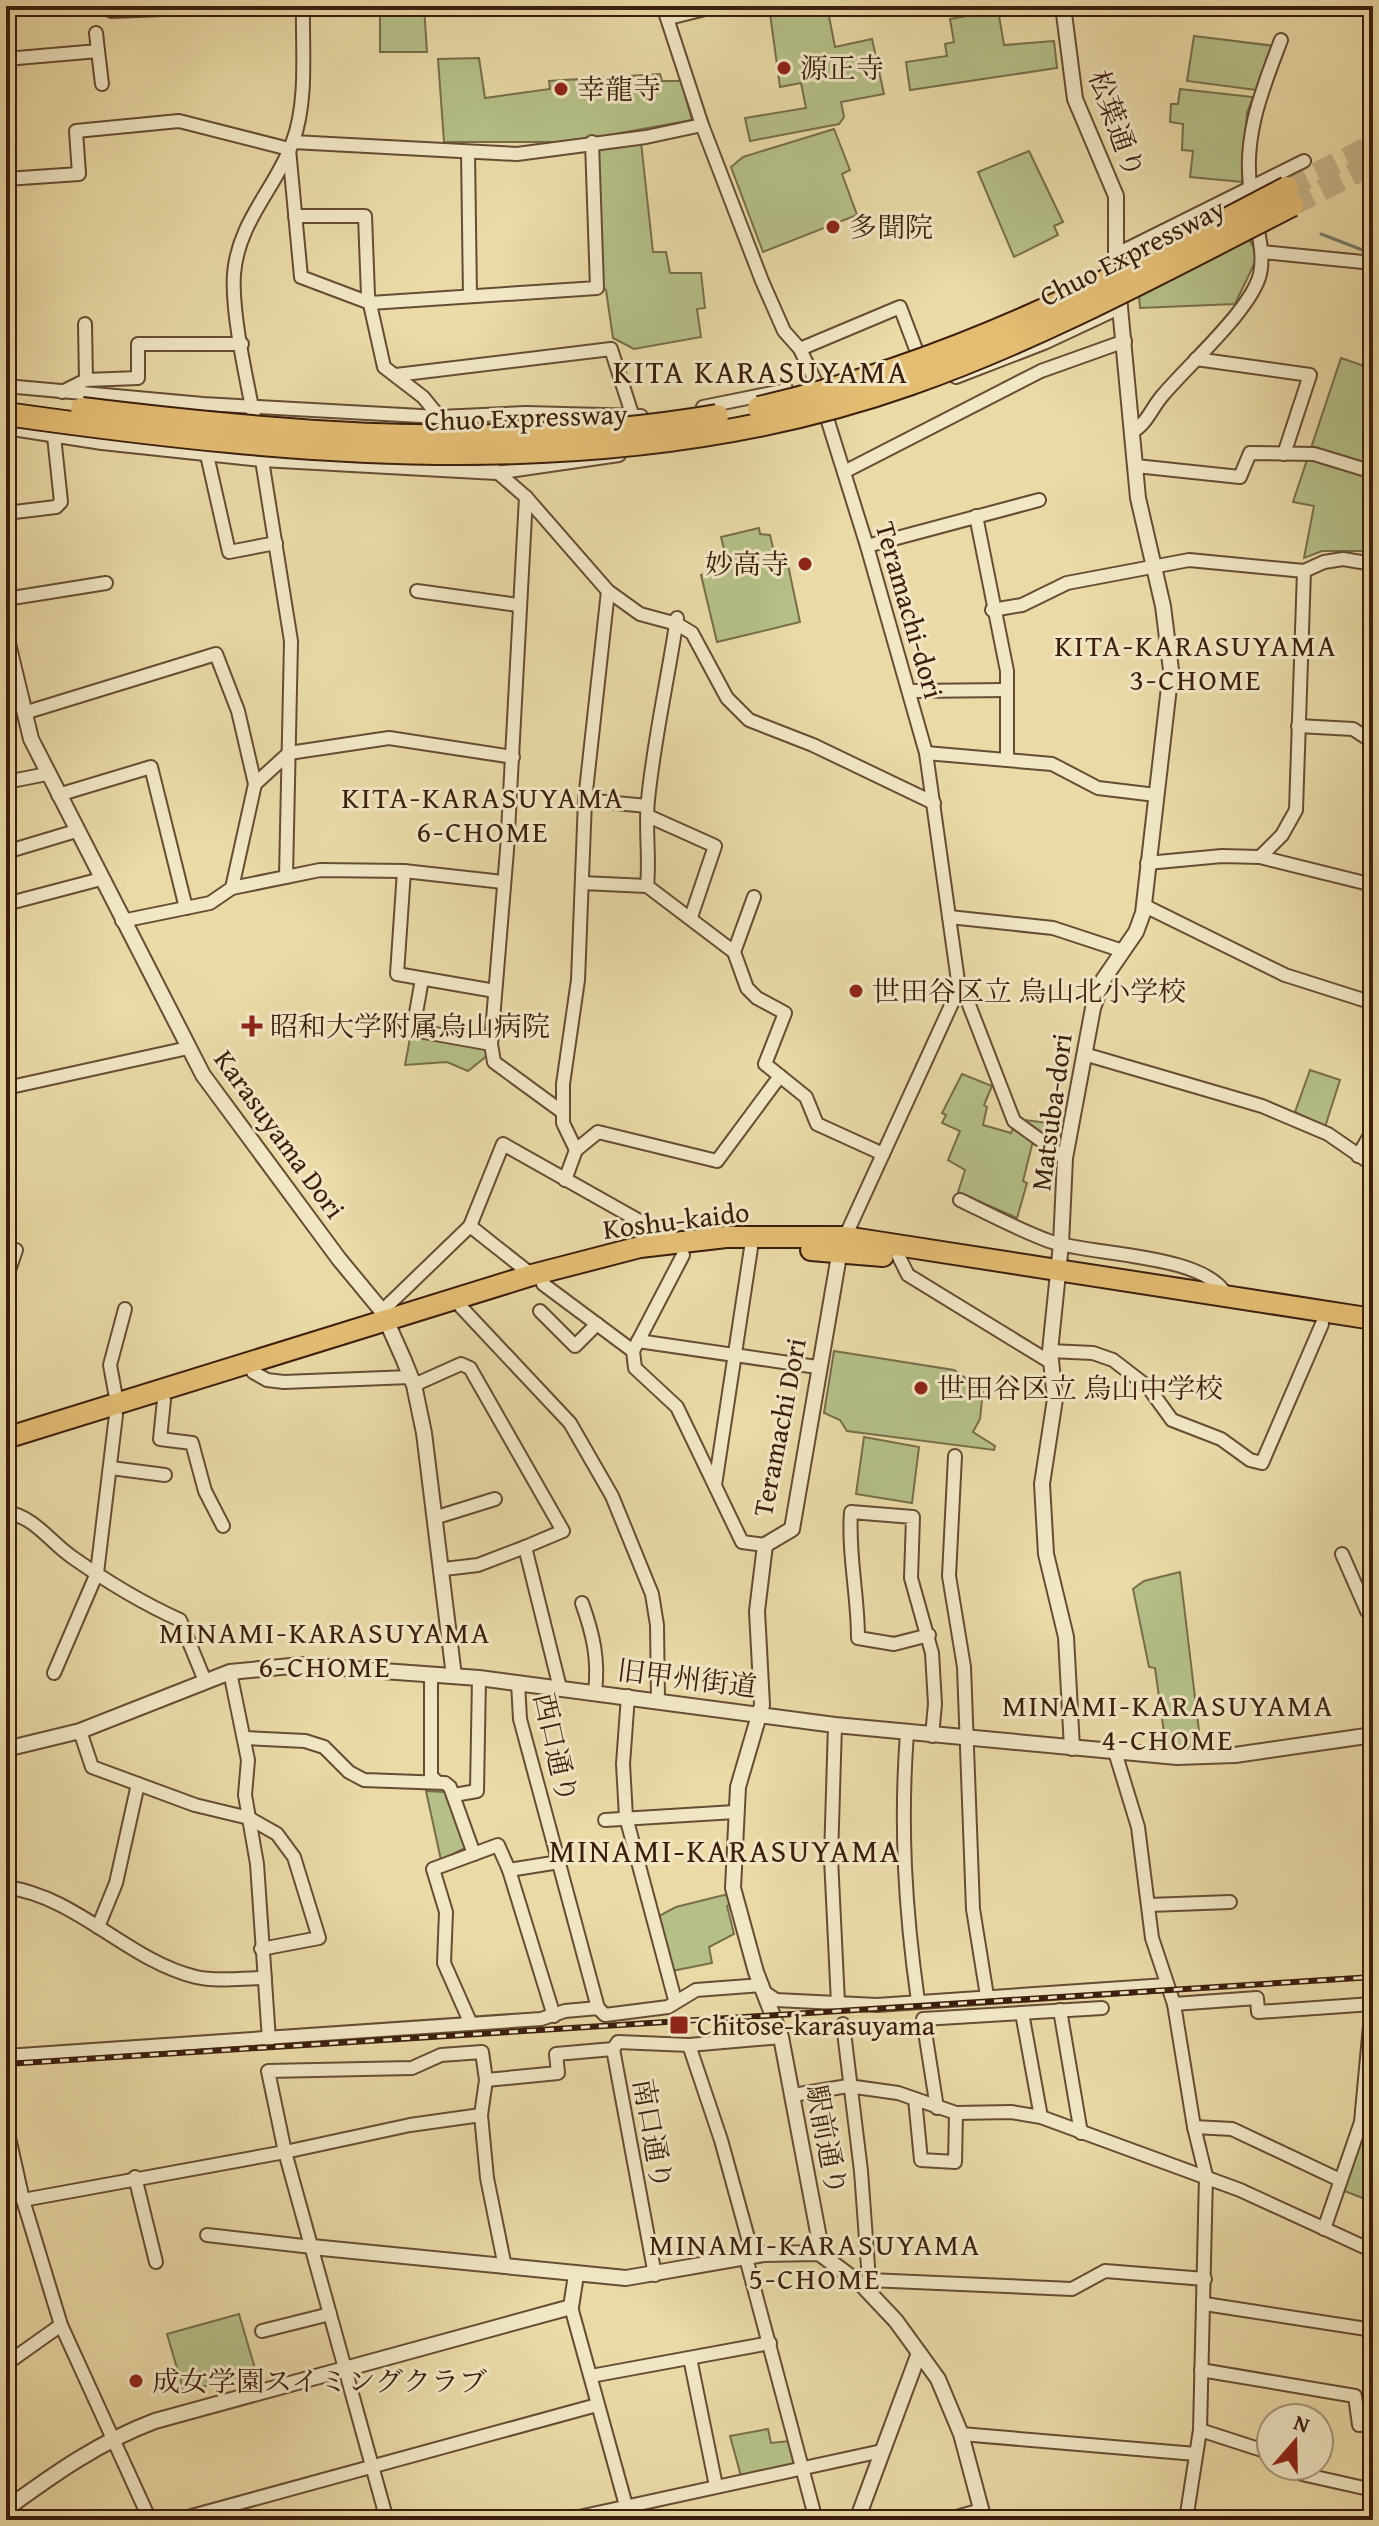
<svg xmlns="http://www.w3.org/2000/svg" width="1379" height="2526" font-family="'Gentium Book Plus','Noto Serif JP',serif">
<style>
.green{fill:#b5c088;stroke:#786e4b;stroke-width:2}
.lines{fill:none;stroke-linecap:round;stroke-linejoin:round}
.stream{stroke:#747b6e;stroke-width:3}
.motorway-tunnel{stroke:#c6b488;stroke-width:22;stroke-dasharray:22 11;stroke-linecap:butt}
.minor-casing{stroke:#674c34;stroke-width:16}
.tertiary-casing{stroke:#674c34;stroke-width:18}
.trunk-casing{stroke:#3c1d0e;stroke-width:24}
.minor{stroke:#f1e7c5;stroke-width:12}
.tertiary{stroke:#f1e7c5;stroke-width:14}
.trunk{stroke:#e4bd73;stroke-width:20}
.rail-casing{stroke:#3c1d0e;stroke-width:6}
.rail{stroke:#f1e7c5;stroke-width:3;stroke-dasharray:9;stroke-linecap:butt}
.motorway-bridge-casing{stroke:#3c1d0e;stroke-width:26;stroke-linecap:butt}
.motorway-bridge{stroke:#e4bd73;stroke-width:22}
.poi-dot{fill:#8f2418;stroke:#f1e7c5;stroke-width:3}
.labels{text-anchor:middle;stroke-width:6;stroke-linejoin:round;paint-order:stroke}
.poi-label{font-size:28px;fill:#3c1d0e;stroke:#f1e7c5;text-anchor:start}
.street-label{font-size:28px;fill:#3c1d0e;stroke:#f1e7c5}
.neighbourhood-label{font-size:30px;letter-spacing:2px;fill:#3c1d0e;stroke:#f1e7c5}
.quarter-label{font-size:32px;letter-spacing:2px;fill:#3c1d0e;stroke:#f1e7c5}
</style>
<rect width="100%" height="100%" fill="#e9daa6"/>
<filter id="stains"><feTurbulence type="fractalNoise" baseFrequency=".0025" numOctaves="4"/><feColorMatrix values="0 0 0 0 .2 0 0 0 0 .09 0 0 0 0 .02 0 0 0 .5 -.17"/></filter>
<radialGradient id="worn" r=".72"><stop offset=".6" stop-color="#630" stop-opacity="0"/><stop offset="1" stop-color="#630" stop-opacity=".3"/></radialGradient>
<g class="green">
<path d="M380 6H424L427 52H380Z"/>
<path d="M769 6H827L835 47 872 39 884 94 841 102 844 117 839 124 750 141 745 118 806 108 801 83 780 87Z"/>
<path d="M998 10 1004 45 1054 41 1057 68 910 90 906 62 947 56 945 44 954 42 950 19Z"/>
<path d="M1194 36 1275 46 1256 90 1187 81Z"/>
<path d="M479 58 485 98 550 89 549 81 660 74 662 81H681L692 120 571 142H444L438 59Z"/>
<path d="M1180 89 1253 97 1247 113 1242 182 1190 177 1193 151 1182 150 1183 124 1170 122 1171 104H1178Z"/>
<path d="M834 129 850 170 842 174 857 215 763 252 731 167 743 157Z"/>
<path d="M641 142 653 252H666L670 273H701L705 308 697 309 701 337 634 349 613 338 606 290 602 288 596 145Z"/>
<path d="M1029 151 1063 222 1054 226 1058 235 1014 257 978 172Z"/>
<path d="M1249 239 1258 256 1235 304 1140 308 1139 296Z"/>
<path d="M1341 358 1373 369V551H1322L1304 558 1314 506 1293 502Z"/>
<path d="M759 528 760 534 770 535 776 561 787 560 800 622 717 642 701 575 729 569 721 537Z"/>
<path d="M411 1033 485 1045 488 1055 468 1071 447 1062 405 1065Z"/>
<path d="M1310 1070 1340 1080 1325 1127 1295 1112Z"/>
<path d="M962 1074 992 1086 984 1105 987 1107 983 1125 1011 1133 1014 1127 1033 1141 1023 1181 1027 1183 1017 1218 958 1192 965 1170 948 1160 960 1131 942 1123 946 1115 942 1113Z"/>
<path d="M1017 1119 1064 1125 1061 1150Z"/>
<path d="M834 1351 954 1370 983 1390 980 1419 973 1432 995 1446 994 1450 847 1431 840 1420 824 1413Z"/>
<path d="M864 1437 919 1447 912 1503 856 1494Z"/>
<path d="M1180 1572 1199 1731 1191 1733 1192 1747H1166L1155 1668 1149 1667 1133 1589 1144 1581Z"/>
<path d="M426 1791 445 1792 451 1797 467 1847 441 1860Z"/>
<path d="M724 1895 731 1896 732 1903 727 1906 734 1934 709 1947 712 1963 672 1971 659 1916 676 1907Z"/>
<path d="M1358 2138 1373 2143V2202L1339 2189Z"/>
<path d="M239 2314 256 2372 184 2392 167 2334Z"/>
<path d="M768 2429 771 2443 790 2441 795 2459 791 2466 741 2476 730 2436Z"/>
</g>
<g class="lines">
<path class="stream" d="M1321 234 1373 254"/>
<g class="motorway-tunnel">
<path d="M1287 188 1373 145"/>
<path d="M1292 205 1373 164"/>
</g>
<defs>
<g id="minor">
<path d="M663 6 702 125 762 281 784 331 800 349 816 383 867 546 926 753 959 988 845 1237"/>
<path d="M111 11 241 6"/>
<path d="M669 18 717 6"/>
<path d="M98 51 102 84"/>
<path d="M6 59 98 51 96 33"/>
<path d="M293 142 517 154 646 137 702 125"/>
<path d="M468 152 470 296"/>
<path d="M6 179 79 174 76 131 179 121 289 149 301 277 370 303 597 288 592 142"/>
<path d="M1251 193C1242 138 1262 90 1281 40"/>
<path d="M295 216H365L368 295 384 367 423 397 441 419"/>
<path d="M1262 252 1373 263"/>
<path d="M1114 267 1125 250 1304 161"/>
<path d="M85 324 86 380"/>
<path d="M800 349 900 307 917 352"/>
<path d="M1196 359 1310 375 1284 454"/>
<path d="M396 375 611 349 633 417"/>
<path d="M956 377 1044 343 1121 307"/>
<path d="M6 386 203 404 439 417 526 413 641 416"/>
<path d="M62 392 86 380 138 378V344H242"/>
<path d="M703 407 787 390"/>
<path d="M6 428 102 443 262 460 496 473 619 455"/>
<path d="M257 432C249 390 231 315 234 274 238 221 277 187 293 141 308 100 302 48 303 6"/>
<path d="M1132 432C1147 424 1152 407 1163 395 1187 366 1252 309 1260 274 1264 256 1259 237 1256 219"/>
<path d="M474 452 526 497 608 591 640 614 677 624 692 633 727 698 749 720 813 745 934 803"/>
<path d="M261 454 291 641 286 877"/>
<path d="M207 455 229 552 276 543"/>
<path d="M1136 466 1240 477 1250 453 1314 454 1373 472"/>
<path d="M844 472 1041 371 1125 341"/>
<path d="M526 497 507 850 491 1044 494 1062 561 1111"/>
<path d="M6 513 56 507 61 502 54 436"/>
<path d="M976 516 1007 671V760"/>
<path d="M867 546 1039 500"/>
<path d="M417 591 518 605"/>
<path d="M6 599 106 583"/>
<path d="M992 610 1022 605 1067 583 1189 560 1304 571 1324 562 1343 559 1373 564"/>
<path d="M910 691 1007 690"/>
<path d="M24 713 216 654 238 711 255 784 232 888 210 903 122 921"/>
<path d="M1298 726 1353 729 1373 742"/>
<path d="M926 753 1052 764 1098 788 1156 795"/>
<path d="M6 782 47 774"/>
<path d="M255 784 289 753 389 738 513 757"/>
<path d="M58 795 151 767 186 908"/>
<path d="M585 800 647 806"/>
<path d="M648 816 715 846 691 917"/>
<path d="M6 852 76 831"/>
<path d="M1260 857 1282 835 1296 810 1304 571"/>
<path d="M1147 863 1222 856 1260 857 1373 885"/>
<path d="M404 871 397 974 495 991"/>
<path d="M582 883 647 886 734 952"/>
<path d="M647 886C650 857 645 829 648 800 654 739 668 679 677 618"/>
<path d="M232 888 320 870 404 871 503 882"/>
<path d="M754 897 734 952 747 988 757 998 785 1013 765 1064 806 1097 817 1124 883 1154"/>
<path d="M6 904 101 879"/>
<path d="M1145 906 1285 975 1373 1003"/>
<path d="M949 917 1053 928 1123 951"/>
<path d="M422 979 413 1030 491 1044"/>
<path d="M959 988 966 997 1014 1121 1065 1158"/>
<path d="M1084 1054 1262 1106 1328 1134 1373 1165"/>
<path d="M6 1088 188 1048"/>
<path d="M576 1150 598 1132 717 1161 780 1076"/>
<path d="M1358 1156 1373 1130"/>
<path d="M565 1180 576 1150 563 1123V1084L578 980 585 800 608 591"/>
<path d="M960 1200C989 1214 1019 1230 1049 1241 1092 1256 1205 1253 1227 1296"/>
<path d="M470 1226 532 1275"/>
<path d="M683 1255 633 1351 635 1368 677 1407 742 1542 765 1545"/>
<path d="M899 1257 908 1275 1050 1362"/>
<path d="M6 1279 16 1250"/>
<path d="M543 1284 633 1351"/>
<path d="M461 1307 570 1423 612 1496 652 1594 657 1625 658 1700"/>
<path d="M382 1311 470 1226 503 1144 675 1241"/>
<path d="M540 1311 575 1346 597 1324"/>
<path d="M638 1341 817 1367"/>
<path d="M1050 1351 1093 1353 1113 1360 1148 1387 1172 1420 1221 1439 1250 1460 1262 1463 1322 1324"/>
<path d="M253 1372 267 1380 284 1382 410 1377"/>
<path d="M414 1385 461 1364 470 1368 563 1531 525 1547"/>
<path d="M164 1400 160 1439 192 1443 205 1491 223 1526"/>
<path d="M117 1403 110 1365 125 1309"/>
<path d="M955 1456 949 1576 964 1667 973 1909 987 1996"/>
<path d="M111 1468 165 1475"/>
<path d="M715 1485 751 1248"/>
<path d="M6 1512C35 1517 49 1541 72 1557 106 1581 142 1603 180 1620L205 1681"/>
<path d="M437 1517 495 1499"/>
<path d="M1342 1554 1367 1611 1373 1609"/>
<path d="M444 1569 478 1565 525 1547 560 1688"/>
<path d="M582 1603C593 1634 599 1659 595 1692"/>
<path d="M929 1635 894 1644 858 1638C858 1595 848 1554 851 1512L913 1517 911 1578 932 1653 935 1704 932 1736"/>
<path d="M230 1672 248 1760 245 1795 257 1864 269 2040"/>
<path d="M54 1673 97 1573 116 1415"/>
<path d="M431 1674V1776L437 1782"/>
<path d="M518 1683 520 1719 598 2008"/>
<path d="M628 1696 623 1764 626 1817 675 2000"/>
<path d="M835 1725 831 1858 838 2003"/>
<path d="M80 1731 92 1767 195 1805 249 1818 277 1834 294 1857 319 1938 261 1949"/>
<path d="M907 1733C900 1826 905 1909 918 2001"/>
<path d="M246 1738 305 1741 324 1747 349 1772 364 1780 445 1783 450 1787 474 1854"/>
<path d="M1115 1752 1138 1827 1152 1938 1174 2004 1194 2127 1206 2176 1200 2430 1186 2520"/>
<path d="M454 1795 477 1791 479 1678"/>
<path d="M605 1820 735 1812"/>
<path d="M509 1870 559 1862"/>
<path d="M6 1887C78 1897 127 1960 196 1977 217 1982 243 1978 265 1978"/>
<path d="M1149 1905 1230 1902"/>
<path d="M98 1927 116 1883 138 1784"/>
<path d="M764 1992 776 2000 877 2005 1166 1985"/>
<path d="M1174 2004 1257 1998 1258 2012 1372 2004 1361 2122 1324 2229"/>
<path d="M1060 2010 1081 2133"/>
<path d="M1022 2013 1041 2117"/>
<path d="M471 2024 444 1963 446 1912 433 1869 498 1845 509 1870 554 2016"/>
<path d="M843 2024 861 2171 869 2280 864 2285"/>
<path d="M689 2045 721 2140 753 2256"/>
<path d="M613 2049 655 2275"/>
<path d="M6 2056 541 2019 565 2011 598 2008 605 2015 668 2007 696 1990 762 1985"/>
<path d="M486 2080 558 2073 556 2054 613 2049 618 2042 689 2045 781 2037"/>
<path d="M793 2095 848 2086 898 2093 956 2113 1011 2112 1041 2117 1240 2190 1373 2251"/>
<path d="M915 2099 921 2160 955 2162 956 2113"/>
<path d="M937 2108 923 2019 1102 2008"/>
<path d="M6 2124 23 2200 61 2325 150 2520"/>
<path d="M1194 2127 1232 2129 1340 2180"/>
<path d="M135 2177 156 2262"/>
<path d="M23 2200 285 2152 410 2125 481 2115"/>
<path d="M207 2235 312 2247"/>
<path d="M746 2258 816 2520"/>
<path d="M869 2280 1072 2289 1105 2271 1205 2279"/>
<path d="M1205 2304 1373 2330"/>
<path d="M571 2307 630 2520"/>
<path d="M262 2331 330 2314"/>
<path d="M690 2358 716 2486"/>
<path d="M6 2364 61 2325"/>
<path d="M1201 2370 1355 2396 1359 2425 1373 2424"/>
<path d="M591 2376 770 2343"/>
<path d="M1200 2430 1271 2453"/>
<path d="M961 2434 1196 2454"/>
<path d="M1292 2466 1293 2472 1373 2490"/>
<path d="M177 2520 597 2405"/>
<path d="M387 2520 285 2152 268 2071 412 2068 441 2055 482 2052 486 2080 481 2115 487 2178 505 2267"/>
<path d="M565 2520 882 2451"/>
<path d="M946 2520 981 2510"/>
</g>
<g id="tertiary">
<path d="M1063 6 1075 99 1116 196V265L1138 498 1163 606 1171 670 1143 913 1136 932 1103 980 1093 1008 1065 1158 1061 1244 1050 1351 1055 1399 1042 1484 1046 1554 1066 1637 1072 1748"/>
<path d="M6 635 31 739 203 1075 339 1259 382 1311 403 1358 414 1385 424 1433 454 1676"/>
<path d="M6 1749 80 1731 230 1672 301 1665 479 1678 835 1725 1177 1757 1235 1755 1373 1735"/>
<path d="M312 2247 626 2278 764 2254 819 2253 863 2286 896 2321 938 2379 961 2434 984 2520"/>
<path d="M819 2253 820 2243 781 2037 756 1972 733 1888 738 1787 762 1705 757 1611 765 1545 792 1529 841 1244"/>
<path d="M6 2509C54 2474 99 2442 155 2421L571 2307 576 2275"/>
<path d="M857 2520 919 2353"/>
</g>
<g id="trunk">
<path d="M811 1250 883 1256"/>
<path d="M6 1438 532 1275 640 1247 726 1237H845L1373 1319"/>
</g>
</defs>
<use href="#minor" class="minor-casing"/>
<use href="#tertiary" class="tertiary-casing"/>
<use href="#trunk" class="trunk-casing"/>
<use href="#minor" class="minor"/>
<use href="#tertiary" class="tertiary"/>
<use href="#trunk" class="trunk"/>
<defs>
<path id="rail" d="M6 2064 1373 1977"/>
</defs>
<use href="#rail" class="rail-casing"/>
<use href="#rail" class="rail"/>
<defs>
<g id="motorway-bridge">
<path d="M759 408C956 363 1110 281 1287 188"/>
<path d="M82 409C292 435 507 452 717 416"/>
<path d="M6 414C303 456 620 486 909 384 1043 337 1166 269 1292 205"/>
</g>
</defs>
<use href="#motorway-bridge" class="motorway-bridge-casing"/>
<use href="#motorway-bridge" class="motorway-bridge"/>
</g>
<g class="poi-dot">
<circle cx="784" cy="68" r="8"/>
<circle cx="561" cy="89" r="8"/>
<circle cx="833" cy="227" r="8"/>
<circle cx="805" cy="564" r="8"/>
<circle cx="856" cy="991" r="8"/>
<path d="M248 1014h8v8h8v8h-8v8h-8v-8h-8v-8h8z"/>
<circle cx="921" cy="1388" r="8"/>
<rect x="669" y="2015" width="20" height="20" rx="4"/>
<circle cx="136" cy="2381" r="8"/>
</g>
<g class="labels">
<g class="poi-label">
<text x="800" y="78">源正寺</text>
<text x="577" y="99">幸龍寺</text>
<text x="849" y="237">多聞院</text>
<text x="789" y="574" text-anchor="end">妙高寺</text>
<text x="872" y="1001">世田谷区立 烏山北小学校</text>
<text x="270" y="1036">昭和大学附属烏山病院</text>
<text x="937" y="1398">世田谷区立 烏山中学校</text>
<text x="697" y="2035">Chitose-karasuyama</text>
<text x="152" y="2391">成女学園スイミングクラブ</text>
</g>
<g class="street-label">
<text transform="translate(1117 124) rotate(70)" y="10">松葉通り</text>
<text transform="translate(1132 252) rotate(-27)" y="10">Chuo Expressway</text>
<text transform="translate(526 417) rotate(-2)" y="10">Chuo Expressway</text>
<text transform="translate(910 610) rotate(74)" y="10">Teramachi-dori</text>
<text transform="translate(1051 1112) rotate(-82)" y="10">Matsuba-dori</text>
<text transform="translate(280 1134) rotate(54)" y="10">Karasuyama Dori</text>
<text transform="translate(676 1220) rotate(-7)" y="10">Koshu-kaido</text>
<text transform="translate(779 1427) rotate(-79)" y="10">Teramachi Dori</text>
<text transform="translate(687 1678) rotate(7)" y="10">旧甲州街道</text>
<text transform="translate(556 1748) rotate(77)" y="10">西口通り</text>
<text transform="translate(653 2134) rotate(80)" y="10">南口通り</text>
<text transform="translate(827 2140) rotate(79)" y="10">駅前通り</text>
</g>
<g class="neighbourhood-label">
<text x="1196" y="656">KITA-KARASUYAMA<tspan x="1196" dy="34">3-CHOME</tspan></text>
<text x="483" y="808">KITA-KARASUYAMA<tspan x="483" dy="34">6-CHOME</tspan></text>
<text x="325" y="1643">MINAMI-KARASUYAMA<tspan x="325" dy="34">6-CHOME</tspan></text>
<text x="1168" y="1716">MINAMI-KARASUYAMA<tspan x="1168" dy="34">4-CHOME</tspan></text>
<text x="815" y="2255">MINAMI-KARASUYAMA<tspan x="815" dy="34">5-CHOME</tspan></text>
</g>
<g class="quarter-label">
<text x="761" y="383">KITA KARASUYAMA</text>
<text x="725" y="1862">MINAMI-KARASUYAMA</text>
</g>
</g>
<rect width="1379" height="2526" fill="none" stroke="#e9daa6" stroke-width="32"/>
<rect x="8" y="8" width="1363" height="2510" fill="none" stroke="#3c1d0e" stroke-width="4"/>
<rect x="16" y="16" width="1347" height="2494" fill="none" stroke="#3c1d0e" stroke-width="2"/>
<g transform="translate(1295 2442) rotate(20)"><circle r="38" fill="#f1e7c5" stroke="#a9967c" stroke-width="2"/>
<path d="M0-6L14 30L0 20L-14 30Z" fill="#8f2418"/>
<text y="-12" font-size="22" font-weight="bold" text-anchor="middle" fill="#3c1d0e">N</text>
</g>
<rect width="100%" height="100%" filter="url(#stains)"/>
<rect width="100%" height="100%" fill="url(#worn)"/>
</svg>
